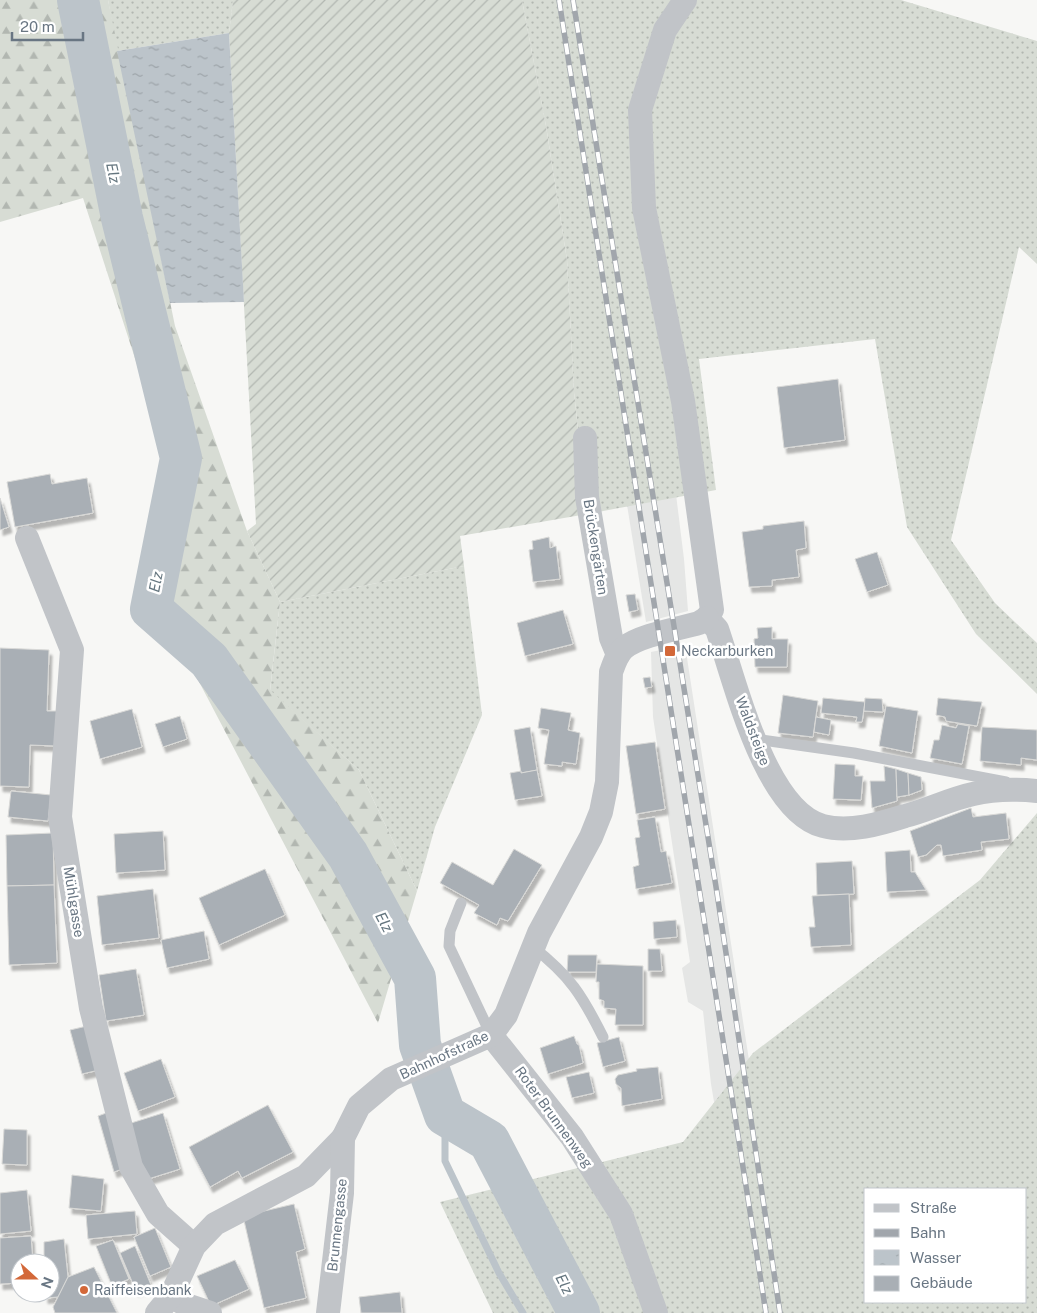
<svg xmlns="http://www.w3.org/2000/svg" width="1037" height="1313" font-family="'Public Sans',sans-serif">
<style>
.built{fill:#e5e6e5}
.grass{fill:url(#grass-dots);fill-rule:evenodd}
.forest{fill:url(#forest-firs)}
.garden{fill:url(#garden-furrows)}
.water{fill:url(#water-ripples)}
.lines{fill:none;stroke-linecap:round;stroke-linejoin:round}
.stream{stroke:#bcc4ca;stroke-width:7}
.river{stroke:#bcc4ca;stroke-width:42}
.building{fill:#a9afb5;stroke:#d9d9d7;filter:url(#shadow)}
.lane{stroke:#c1c4c8;stroke-width:11}
.street{stroke:#c1c4c8;stroke-width:24}
.rail-casing{stroke:#a1a6ac;stroke-width:5.5}
.rail{stroke:#fff;stroke-width:4;stroke-dasharray:11;stroke-linecap:butt}
.poi-dot{fill:#d36839;stroke:#fff;stroke-width:2}
.labels{text-anchor:middle;stroke-width:5;stroke-linejoin:round;paint-order:stroke}
.street-label{font-size:14px;fill:#697683;stroke:#fff}
.poi-label{font-size:14px;fill:#697683;stroke:#fff;text-anchor:start}
.water-label{font-size:15px;font-style:italic;fill:#65767f;stroke:#fff}
</style>
<defs>
<pattern id="grass-dots" width="8" height="8" patternUnits="userSpaceOnUse" patternTransform="scale(1.25)"><rect width="8" height="8" fill="#d7dcd4"/><path d="M2 2h.1M6 6h.1" fill="none" stroke="#b2b7b1" stroke-width="1.8" stroke-linecap="round"/></pattern>
<pattern id="forest-firs" width="22" height="20" patternUnits="userSpaceOnUse" patternTransform="scale(1.25)"><rect width="22" height="20" fill="#d7dcd4"/><path d="M5 1l3.5 6h-7zM16 11l3.5 6h-7z" fill="#b2b7b1"/></pattern>
<pattern id="garden-furrows" width="10" height="10" patternUnits="userSpaceOnUse" patternTransform="scale(1.25)"><rect width="10" height="10" fill="#d7dcd4"/><path d="M-1 1l2-2M0 10L10 0M9 11l2-2" fill="none" stroke="#b2b7b1"/></pattern>
<pattern id="water-ripples" width="26" height="14" patternUnits="userSpaceOnUse" patternTransform="scale(1.25)"><rect width="26" height="14" fill="#bcc4ca"/><path d="M2 4q2-2 4 0t4 0M15 11q2-2 4 0t4 0" fill="none" stroke="#9da4a9"/></pattern>
<filter id="shadow"><feDropShadow dx="3" dy="5.5" stdDeviation="1" flood-color="#0004"/></filter>
</defs>
<rect width="100%" height="100%" fill="#f7f7f5"/>
<g class="built">
<path d="M615 431 669 438 684 559 688 611 646 622Z"/>
<path d="M685 645 788 1313 736 1231 711 1084 703 1011 688 1002 682 968 690 962 653 717 651 652Z"/>
</g>
<g class="grass">
<path d="M108 0H233L229 33 117 51Z"/>
<path d="M522 0H901L1037 41V264L1019 247 951 540 995 603 1037 643V694L976 634 907 527 875 339 699 359 716 490 587 514 574 392 567 260 546 126Z"/>
<path d="M464 566 482 715 435 827 417 891 359 770 270 691 280 602Z"/>
<path d="M1037 813V1313H493L440 1202 683 1142 753 1053 980 880ZM866 1189H1026V1302H866Z"/>
</g>
<path class="forest" d="M0 0H108L175 326 247 531 280 602 270 690 359 770 417 891 378 1023 153 594 166 454 83 198 0 222Z"/>
<path class="garden" d="M233 0H522L546 126 567 260 574 392 587 514 460 536 464 566 280 602 247 531 256 524 229 33Z"/>
<path class="water" d="M229 33 244 302 170 303 117 51Z"/>
<g class="lines">
<path class="stream" d="M445 1115V1161L499 1273 523 1313"/>
<path class="river" d="M78 0 122 218 181 458 151 609 209 660 348 855 415 978 420 1045 445 1115 489 1141 579 1313"/>
</g>
<g class="building">
<path d="M838 379 845 440 784 448 777 387Z"/>
<path d="M50 474 52 484 87 478 93 513 15 527 7 482Z"/>
<path d="M0 498 9 527 0 530Z"/>
<path d="M804 521 806 548 796 550 799 577 772 580V586L749 587 742 532 763 529V526Z"/>
<path d="M549 537 550 548 556 546 560 579 533 582 529 550 533 549 532 541Z"/>
<path d="M877 552 888 585 867 592 855 559Z"/>
<path d="M635 594 638 610 629 612 626 595Z"/>
<path d="M563 610 573 644 525 656 517 623Z"/>
<path d="M772 627V639H788L787 667H755L754 639 758 638 757 628Z"/>
<path d="M0 648 49 650 47 711H59L57 746 30 745 29 787 0 786Z"/>
<path d="M650 677 652 687 645 688 643 678Z"/>
<path d="M783 695 818 701 813 737 778 733Z"/>
<path d="M823 698 865 702 862 722H856L857 717 821 713Z"/>
<path d="M865 698 882 699 883 712 864 711Z"/>
<path d="M938 698 982 702 977 726 946 721 945 717 936 715Z"/>
<path d="M886 706 918 711 912 753 879 746Z"/>
<path d="M541 708 571 713 568 730 580 733 576 764 562 762V766L544 764 549 730 538 728Z"/>
<path d="M132 709 142 747 100 759 90 721Z"/>
<path d="M180 716 187 739 163 747 155 724Z"/>
<path d="M816 717 831 720 829 735 814 732Z"/>
<path d="M958 724 969 726 962 764 930 758 934 740H939L942 725 956 728Z"/>
<path d="M530 727 537 770 521 773 514 730Z"/>
<path d="M982 727 1037 730V760L1021 758V765L980 761Z"/>
<path d="M655 742 665 809 636 814 626 746Z"/>
<path d="M835 764 855 765V776H863L861 800 833 799Z"/>
<path d="M884 766 896 769 897 801 872 808 870 781H885Z"/>
<path d="M896 769 908 773 909 795 897 797Z"/>
<path d="M537 770 542 796 515 800 510 773 521 771V773Z"/>
<path d="M908 773 921 777 922 790 909 795Z"/>
<path d="M11 791 51 795 48 821 8 817Z"/>
<path d="M971 808 973 817 1006 813 1009 839 981 842 982 850 943 856 941 845H937L926 855 918 857 910 831Z"/>
<path d="M655 817 661 852 666 851 672 883 636 889 633 867 639 865 635 838 640 837 637 820Z"/>
<path d="M163 831 165 870 116 873 114 834Z"/>
<path d="M53 833 54 885 7 886 6 835Z"/>
<path d="M514 849 542 865 508 921 500 918 497 925 474 913 479 905 440 883 452 862 493 885Z"/>
<path d="M910 850 911 872H915L926 890 887 892 885 852Z"/>
<path d="M852 861 854 894 817 895 816 863Z"/>
<path d="M265 869 285 915 219 945 199 898Z"/>
<path d="M54 885 57 963 9 965 7 886Z"/>
<path d="M153 889 159 938 102 945 97 896Z"/>
<path d="M849 894 851 945 811 947 809 927H815L812 896Z"/>
<path d="M676 920 677 937 654 939 653 922Z"/>
<path d="M204 931 209 959 167 968 161 940Z"/>
<path d="M648 949H660L662 971H648Z"/>
<path d="M568 955H597L596 972H567Z"/>
<path d="M597 964 643 966V1025H615L616 1009 604 1008V1001L599 999V982H596Z"/>
<path d="M136 969 144 1015 106 1021 99 975Z"/>
<path d="M87 1026 99 1070 82 1074 70 1030Z"/>
<path d="M574 1036 577 1044 579 1045 583 1063 548 1074 540 1048Z"/>
<path d="M619 1037 625 1061 603 1067 597 1043Z"/>
<path d="M161 1059 175 1097 138 1111 124 1073Z"/>
<path d="M658 1067 662 1099 622 1106 621 1088 616 1084 615 1079 618 1075 637 1071 636 1069Z"/>
<path d="M589 1072 594 1093 572 1098 566 1077Z"/>
<path d="M268 1105 293 1152 242 1178 238 1171 210 1187 189 1147Z"/>
<path d="M109 1112 125 1168 114 1172 98 1116Z"/>
<path d="M163 1113 180 1169 145 1180 128 1124Z"/>
<path d="M4 1129 27 1130V1165L2 1164Z"/>
<path d="M72 1175 104 1179 101 1211 69 1208Z"/>
<path d="M27 1190 31 1231 0 1234V1193Z"/>
<path d="M294 1204 305 1249 296 1252 306 1298 264 1308 243 1216Z"/>
<path d="M135 1211 137 1234 88 1239 86 1215Z"/>
<path d="M155 1228 171 1267 150 1276 134 1237Z"/>
<path d="M31 1236 33 1263H20V1283L0 1284V1238Z"/>
<path d="M64 1239 68 1277 58 1297 45 1298V1293H50V1263H44V1242Z"/>
<path d="M113 1240 129 1279 112 1286 96 1246Z"/>
<path d="M135 1246 151 1285 136 1291 120 1253Z"/>
<path d="M235 1260 249 1289 211 1306 197 1276Z"/>
<path d="M94 1267 117 1313H55L53 1307 68 1277Z"/>
<path d="M400 1292 402 1313H361L359 1297Z"/>
</g>
<g class="lines">
<g class="lane">
<path d="M755 739 854 753 1006 782"/>
<path d="M461 903 450 931 449 946 491 1035"/>
<path d="M533 947C570 976 582 995 603 1037"/>
</g>
<g class="street">
<path d="M685 0 665 30 640 110 644 208 683 401 712 610 707 618"/>
<path d="M585 438 587 497 611 638 618 655"/>
<path d="M27 538 72 650 60 817 91 1008 131 1167 158 1214 194 1246"/>
<path d="M707 618 717 629C735 681 765 811 823 826 849 833 880 824 905 816 928 810 950 799 973 794 994 789 1016 789 1037 791"/>
<path d="M491 1035 572 1137 621 1214 656 1313"/>
<path d="M171 1296 186 1305 210 1313"/>
<path d="M157 1313 171 1296 194 1246 215 1224 306 1176 343 1138 359 1106 391 1079 491 1035 506 1015 539 933 591 837 601 812 607 782 611 672C614 664 617 654 624 648 640 635 678 629 699 623L707 618"/>
<path d="M328 1313 342 1193 343 1138"/>
</g>
<defs>
<g id="rail">
<path d="M559 0 766 1313"/>
<path d="M573 0 717 893 780 1313"/>
</g>
</defs>
<use href="#rail" class="rail-casing"/>
<use href="#rail" class="rail"/>
</g>
<g class="poi-dot">
<rect x="664" y="645" width="12" height="12" rx="2.5"/>
<circle cx="84" cy="1290" r="5"/>
</g>
<g class="labels">
<g class="street-label">
<text transform="translate(596 547) rotate(81)" y="5">Brückengärten</text>
<text transform="translate(753 731) rotate(69)" y="5">Waldsteige</text>
<text transform="translate(74 902) rotate(81)" y="5">Mühlgasse</text>
<text transform="translate(444 1055) rotate(-25)" y="5">Bahnhofstraße</text>
<text transform="translate(554 1117) rotate(54)" y="5">Roter Brunnenweg</text>
<text transform="translate(337 1225) rotate(-84)" y="5">Brunnengasse</text>
</g>
<g class="poi-label">
<text x="681" y="656">Neckarburken</text>
<text x="94" y="1295">Raiffeisenbank</text>
</g>
<g class="water-label">
<text transform="translate(113 173) rotate(78)" y="5">Elz</text>
<text transform="translate(156 582) rotate(-79)" y="5">Elz</text>
<text transform="translate(384 922) rotate(62)" y="5">Elz</text>
<text transform="translate(564 1284) rotate(63)" y="5">Elz</text>
</g>
</g>
<rect x="864" y="1188" width="162" height="115" fill="#ffffff" stroke="#c3c8cd"/>
<rect x="874" y="1204" width="25" height="8" fill="#c1c4c8" stroke="#c3c8cd"/>
<text x="910" y="1213" font-size="15" fill="#697683">Straße</text>
<rect x="874" y="1229" width="25" height="8" fill="#a1a6ac" stroke="#c3c8cd"/>
<text x="910" y="1238" font-size="15" fill="#697683">Bahn</text>
<rect x="874" y="1250" width="25" height="15" fill="url(#water-ripples)" stroke="#c3c8cd"/>
<text x="910" y="1263" font-size="15" fill="#697683">Wasser</text>
<rect x="874" y="1276" width="25" height="15" fill="#a9afb5" stroke="#c3c8cd"/>
<text x="910" y="1288" font-size="15" fill="#697683">Gebäude</text>
<g transform="translate(35 1278) rotate(111)"><circle r="24" fill="#ffffff" stroke="#c3c8cd"/>
<path d="M0-4L9 19L0 12L-9 19Z" fill="#d36839"/>
<text y="-8" font-size="14" font-weight="bold" text-anchor="middle" fill="#697683">N</text>
</g>
<path d="M12 32v8h71v-8" fill="none" stroke="#697683" stroke-width="2.5"/>
<text x="20" y="32" font-size="15" fill="#697683" stroke="#ffffff" stroke-width="4" paint-order="stroke">20 m</text>
</svg>
